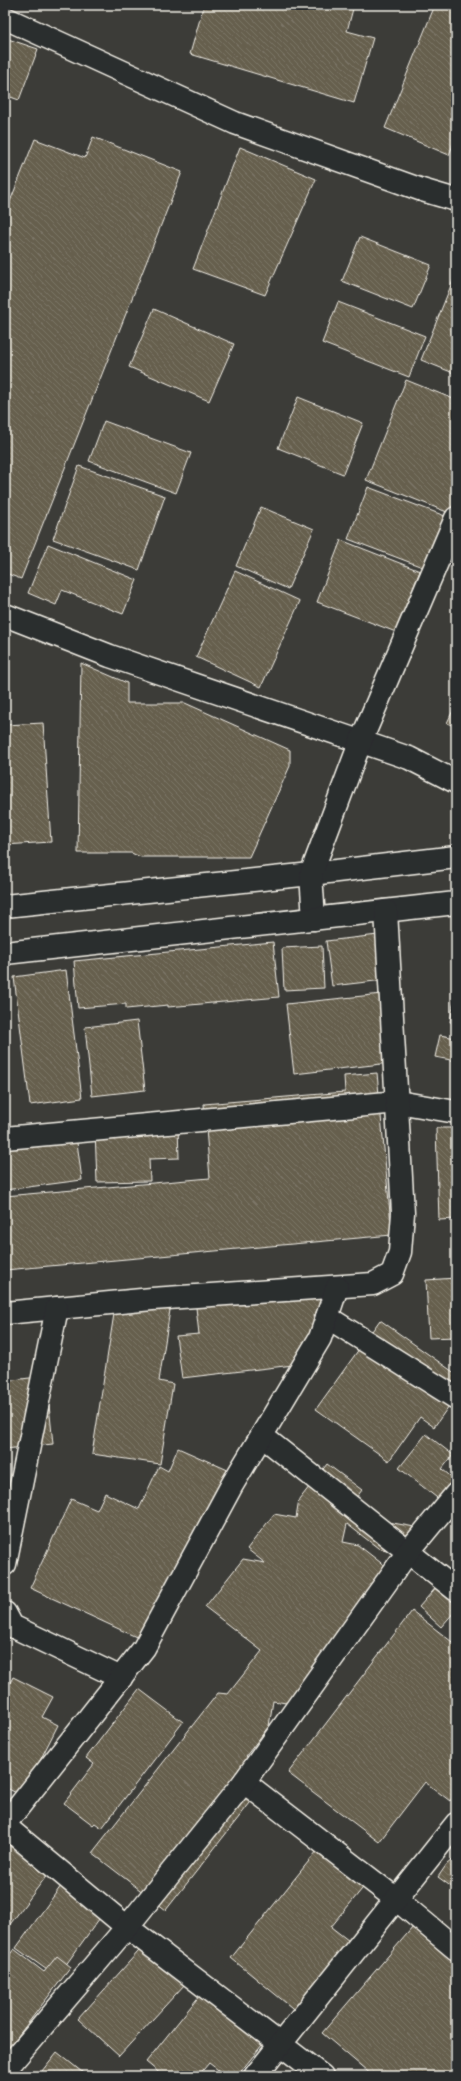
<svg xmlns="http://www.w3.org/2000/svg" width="461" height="2081" font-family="Caveat,sans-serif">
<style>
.building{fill:url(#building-back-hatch);stroke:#f4f1e8}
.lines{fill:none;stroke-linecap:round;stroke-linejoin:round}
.minor-casing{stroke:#f4f1e8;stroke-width:25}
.minor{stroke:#2a2d2e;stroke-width:22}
</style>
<defs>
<pattern id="building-back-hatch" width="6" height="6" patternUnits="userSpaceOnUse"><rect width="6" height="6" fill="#665e4e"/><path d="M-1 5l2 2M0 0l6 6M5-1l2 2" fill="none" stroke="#7c7668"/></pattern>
</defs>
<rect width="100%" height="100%" fill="#3c3c38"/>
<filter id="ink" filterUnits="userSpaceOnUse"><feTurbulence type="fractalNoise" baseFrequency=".025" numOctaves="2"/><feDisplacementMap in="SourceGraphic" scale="8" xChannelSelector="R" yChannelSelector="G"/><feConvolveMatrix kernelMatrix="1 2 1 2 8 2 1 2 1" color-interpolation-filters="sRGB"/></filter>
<g filter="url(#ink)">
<g class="building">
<path d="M204 5H354L347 31 373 38 354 103 190 54Z"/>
<path d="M435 5H456V137L449 155 385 128Z"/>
<path d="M5 38 38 49 19 100 5 95Z"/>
<path d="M93 137 182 172 21 579 5 573V214L35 139 85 158Z"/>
<path d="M240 147 316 179 265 295 193 269Z"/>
<path d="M360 237 431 265 413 309 342 281Z"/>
<path d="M456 273V374L421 360Z"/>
<path d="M338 302 425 336 409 377 322 343Z"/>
<path d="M154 309 234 344 209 401 129 367Z"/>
<path d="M406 380 456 400V504L452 514 366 480Z"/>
<path d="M298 397 363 423 343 474 278 448Z"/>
<path d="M104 421 191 453 176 493 89 461Z"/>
<path d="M79 466 165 496 139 570 53 539Z"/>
<path d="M368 487 445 516 425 568 348 539Z"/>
<path d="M261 507 314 529 288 589 236 566Z"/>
<path d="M341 540 420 571 396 632 317 602Z"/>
<path d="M48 544 137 580 123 614 62 590 56 605 28 593Z"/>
<path d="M235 571 300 601 261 687 196 657Z"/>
<path d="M81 663 127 683V703H185L290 750V766L249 857H141L131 853H78Z"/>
<path d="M456 704V727L447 723Z"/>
<path d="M43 723 51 842 5 845V725Z"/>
<path d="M378 935 384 980 332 986 326 941Z"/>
<path d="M273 942 279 997 168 1007V1005L126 1009V1004L78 1008 74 961Z"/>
<path d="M322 946 324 988 284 990 282 948Z"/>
<path d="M66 970 82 1098 30 1105 14 977Z"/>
<path d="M456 990V1023L450 1022Z"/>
<path d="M382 994 390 1063 294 1074 286 1004Z"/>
<path d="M137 1021 145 1090 92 1096 85 1027Z"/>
<path d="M440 1035 456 1038V1061L435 1057Z"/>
<path d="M377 1073 392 1235 5 1270V1196L210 1178 204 1104 345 1092 344 1076Z"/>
<path d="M178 1127 179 1158 149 1159 150 1181 97 1182 95 1130Z"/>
<path d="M436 1128H456V1219L439 1220Z"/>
<path d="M76 1135 82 1180 5 1190V1145Z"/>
<path d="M456 1278V1337L429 1338 426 1280Z"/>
<path d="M329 1284 333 1313 313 1315 319 1362 182 1378 176 1336 199 1334 194 1290Z"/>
<path d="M116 1301 170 1310 159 1381 173 1384 160 1464 92 1454Z"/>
<path d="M380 1320 456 1374V1396L434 1427 420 1417 389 1461 316 1409Z"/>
<path d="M46 1376 53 1444 5 1449V1381Z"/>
<path d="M426 1434 453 1455 442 1469 456 1481 441 1501 399 1468Z"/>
<path d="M178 1448 230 1471 212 1509 207 1507 145 1641 30 1588 71 1499 97 1510 105 1493 139 1509 159 1466 168 1471Z"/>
<path d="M327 1464 362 1490 350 1506 366 1518 420 1528 400 1553 378 1548 347 1524 343 1542 358 1545 394 1573 293 1704 273 1701 269 1726 246 1756 257 1765 250 1803 166 1910 92 1853 218 1693 228 1694 262 1651 205 1607 243 1559 265 1563 247 1549 274 1514 296 1518 299 1500Z"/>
<path d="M445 1577 456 1587V1610L441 1627 419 1607Z"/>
<path d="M412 1611 456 1645V1793L450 1801 425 1782 379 1842 288 1773Z"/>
<path d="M13 1677 53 1697 42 1717 58 1725 22 1796 5 1787V1692Z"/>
<path d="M139 1689 183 1722 102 1828 95 1823 93 1825 64 1803 94 1764 86 1758Z"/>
<path d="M17 1832 57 1862 5 1931V1848Z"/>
<path d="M325 1841 371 1878 331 1927 353 1944 297 2012 231 1958Z"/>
<path d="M456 1857V1890L438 1877 447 1864Z"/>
<path d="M69 1875 110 1904 57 1977 16 1948Z"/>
<path d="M425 1913 456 1940V2076H391L387 2073 384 2076H373L322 2033Z"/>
<path d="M155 1933 197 1971 119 2056 78 2019Z"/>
<path d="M14 1949 44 1972 57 1956 71 1967 5 2053V1961Z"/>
<path d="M209 1984 271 2034 237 2076H226L209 2063 198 2076H163L146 2062Z"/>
<path d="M57 2052 87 2076H38Z"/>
</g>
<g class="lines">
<defs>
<g id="minor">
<path d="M5 18 235 123 422 190 456 200"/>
<path d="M5 615 110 656 409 758 456 782"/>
<path d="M5 906 311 874 456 857"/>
<path d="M314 919 311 874 360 743 456 518"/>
<path d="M5 953 456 903"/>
<path d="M5 1138 398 1102 456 1112"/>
<path d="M5 1313 152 1299 373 1284 392 1274 400 1252 403 1213 386 911"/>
<path d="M327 1317 456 1398"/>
<path d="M262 1436 456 1590"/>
<path d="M5 1564 57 1308"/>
<path d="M5 1613 12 1626 121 1678"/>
<path d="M244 1782 396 1899 456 1949"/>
<path d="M5 1824 144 1648 232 1485 320 1338 337 1287"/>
<path d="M5 1826 127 1927 322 2076"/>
<path d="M5 2070 127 1927 244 1782 408 1552 456 1494"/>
<path d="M255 2076 456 1824"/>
</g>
</defs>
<use href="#minor" class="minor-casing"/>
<use href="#minor" class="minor"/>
</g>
</g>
<rect width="461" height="2081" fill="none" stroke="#2a2d2e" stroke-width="20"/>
<rect x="10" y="10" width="441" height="2061" fill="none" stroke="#f4f1e8" stroke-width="1.5" filter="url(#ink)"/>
</svg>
